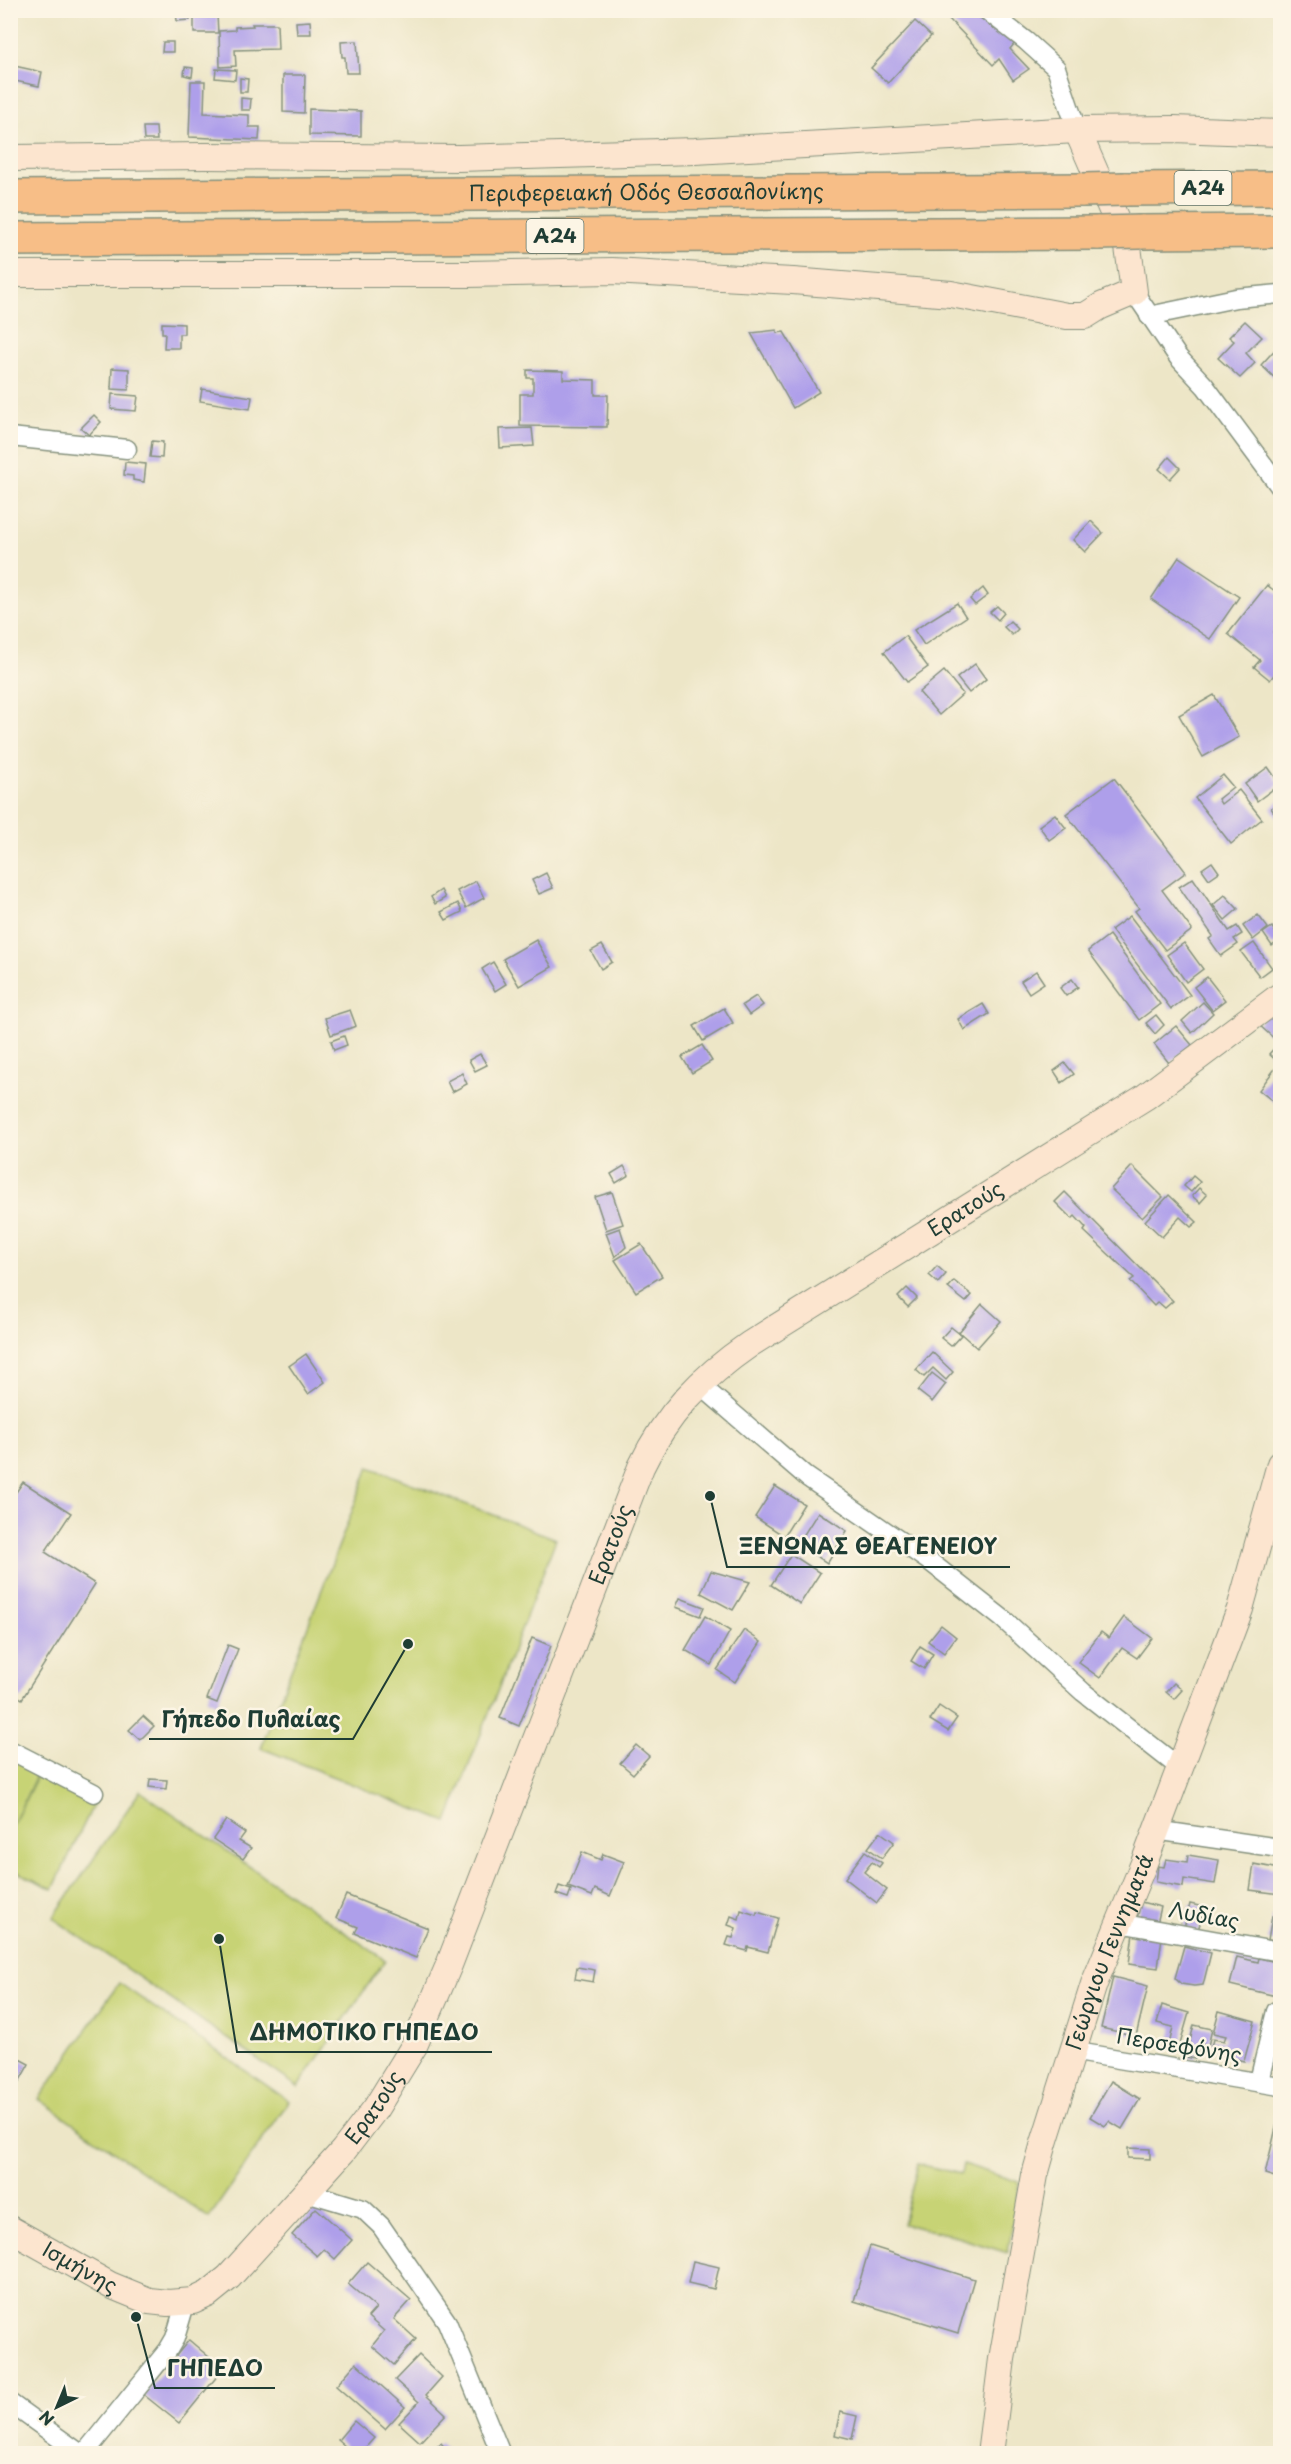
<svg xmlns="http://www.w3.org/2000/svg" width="1291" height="2464" font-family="'Playpen Sans',sans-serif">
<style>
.green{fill:#c7d375;stroke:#738854;stroke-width:1.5}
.building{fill:#ae9fea}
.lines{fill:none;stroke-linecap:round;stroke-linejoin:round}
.street-casing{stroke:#86927e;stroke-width:21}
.secondary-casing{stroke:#86927e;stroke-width:28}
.highway-casing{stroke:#86927e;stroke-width:36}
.street{stroke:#fff;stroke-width:18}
.secondary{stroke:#fce5cf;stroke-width:26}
.highway{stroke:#f7be87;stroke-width:33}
.highway-bridge-casing{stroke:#86927e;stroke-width:36;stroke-linecap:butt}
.highway-bridge{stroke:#f7be87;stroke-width:33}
.labels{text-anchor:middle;stroke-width:5;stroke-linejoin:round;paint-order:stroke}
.shield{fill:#fcf5e5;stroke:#617469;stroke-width:1.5}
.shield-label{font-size:20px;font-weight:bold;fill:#1f3d34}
.street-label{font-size:21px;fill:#1f3d34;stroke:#fcf5e5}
.leader{fill:none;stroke:#1f3d34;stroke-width:2}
.callout-dot{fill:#1f3d34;stroke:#fcf5e5;stroke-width:2}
.callout-label{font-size:22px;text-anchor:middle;font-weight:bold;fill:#1f3d34;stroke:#fcf5e5;stroke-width:5;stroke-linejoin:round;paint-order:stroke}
</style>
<rect width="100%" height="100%" fill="#fcf5e5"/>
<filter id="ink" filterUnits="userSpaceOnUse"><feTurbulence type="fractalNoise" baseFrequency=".0167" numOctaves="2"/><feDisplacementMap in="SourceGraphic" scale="12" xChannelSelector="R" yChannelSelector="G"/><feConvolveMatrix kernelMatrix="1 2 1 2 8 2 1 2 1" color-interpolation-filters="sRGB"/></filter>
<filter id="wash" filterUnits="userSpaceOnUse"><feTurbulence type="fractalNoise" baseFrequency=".008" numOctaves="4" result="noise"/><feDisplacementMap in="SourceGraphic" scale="24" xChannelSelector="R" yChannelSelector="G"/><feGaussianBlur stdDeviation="1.35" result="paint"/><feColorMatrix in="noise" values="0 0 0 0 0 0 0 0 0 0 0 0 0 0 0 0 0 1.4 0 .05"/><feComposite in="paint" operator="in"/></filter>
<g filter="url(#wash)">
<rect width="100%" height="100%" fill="#ede6c7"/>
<g class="green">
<path d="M369 1467 556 1539 447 1822 261 1748Z"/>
<path d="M11 1756 39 1769 11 1829Z"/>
<path d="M40 1770 97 1797 53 1889 11 1869 10 1831Z"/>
<path d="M140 1791 385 1960 298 2087 53 1918Z"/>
<path d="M119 1983 289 2101 209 2218 39 2099Z"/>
<path d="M918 2164 961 2174 963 2164 1019 2182 1008 2253 947 2234 903 2224Z"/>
</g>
<g id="blocks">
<g class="building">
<path d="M189 10 190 20 177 21 176 12Z"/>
<path d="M954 10H969L1015 43 1010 49 1029 69 1013 80 999 59 993 65 948 18Z"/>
<path d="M194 15H217L218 33H194Z"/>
<path d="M310 21 311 34H297L296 22Z"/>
<path d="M915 21 931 36 888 83 871 68Z"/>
<path d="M252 24H277L278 49 235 50 236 66 220 67 219 31 235 30V27L253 26Z"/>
<path d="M357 41 359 73H346L345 57H342L341 42Z"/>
<path d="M163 42H173V52H162Z"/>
<path d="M10 65 42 72 39 86 10 80Z"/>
<path d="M185 67 193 68 192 77 184 75Z"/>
<path d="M216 69 236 70 235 80 215 78Z"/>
<path d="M283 75H305L304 113 283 112Z"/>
<path d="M240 78 248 79 247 92H240Z"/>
<path d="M191 81H205L204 113 249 115V127H260L259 140 189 137Z"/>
<path d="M241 98 251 99 250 110H241Z"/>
<path d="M309 109 361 111V136L309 135Z"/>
<path d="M143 127H156L157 140H144Z"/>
<path d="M1245 321 1262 337 1246 353 1255 363 1240 378 1218 358 1234 341 1229 337Z"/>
<path d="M162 323 184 324V334H179V348H164L165 333H162Z"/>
<path d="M777 330V333L784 332 819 392 793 408 751 333Z"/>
<path d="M1280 344V383L1261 365Z"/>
<path d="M112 368 129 369V390L111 389Z"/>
<path d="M527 370 563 371V379L595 380V395H608L607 427 520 426V394H533V378H527Z"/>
<path d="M202 389 252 397 250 409 200 401Z"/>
<path d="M112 394 138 396 136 411 111 409Z"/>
<path d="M94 415 101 422 89 435 81 428Z"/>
<path d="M532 428 534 446 500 448 499 429Z"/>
<path d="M152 441 163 442 162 458 150 457Z"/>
<path d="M1169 457 1180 468 1170 479 1159 469Z"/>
<path d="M125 462 146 464 144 482 133 480V476L124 475Z"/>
<path d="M1091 521 1103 533 1085 552 1073 540Z"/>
<path d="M1179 557 1239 597 1210 639 1151 599Z"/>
<path d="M1267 585 1280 595V624L1274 632 1280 637V675L1276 672 1270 680 1254 667 1260 660 1228 634Z"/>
<path d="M983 588 988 595 975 605 970 599Z"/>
<path d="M957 603 966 617 924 645 914 630Z"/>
<path d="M997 606 1004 613 998 620 990 612Z"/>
<path d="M1010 621 1018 629 1012 635 1004 627Z"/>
<path d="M905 636 928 667 907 682 884 652Z"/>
<path d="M975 664 986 679 969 693 957 678Z"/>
<path d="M944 671 963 694 939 715 919 692Z"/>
<path d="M1214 695 1239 737 1203 757 1179 715Z"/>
<path d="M1268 767 1280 784 1257 801 1245 784Z"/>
<path d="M1223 775 1233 787 1218 799 1221 804 1239 790 1262 819 1231 844 1195 798Z"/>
<path d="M1114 778 1186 872 1162 890 1192 930 1165 950 1135 911 1139 908 1066 814Z"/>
<path d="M1280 800V821L1271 808Z"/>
<path d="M1055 814 1066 828 1049 840 1039 826Z"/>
<path d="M1212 862 1219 872 1209 879 1202 869Z"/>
<path d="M546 873 553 888 539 894 532 880Z"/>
<path d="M1193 878 1229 931 1237 926 1242 934 1234 939 1238 944 1221 956 1209 939 1213 936 1179 887Z"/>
<path d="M476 881 484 898 466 908 457 891Z"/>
<path d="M441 890 445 898 435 904 431 897Z"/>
<path d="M1225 895 1238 909 1225 920 1213 905Z"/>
<path d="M458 903 462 912 446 920 441 912Z"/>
<path d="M1258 915 1268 928 1253 940 1243 926Z"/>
<path d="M1130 916 1190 995 1171 1009 1111 930Z"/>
<path d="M1272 927 1280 940 1272 946 1263 933Z"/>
<path d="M1109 935 1160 1004 1139 1020 1088 951Z"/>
<path d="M536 940 552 967 519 986 503 959Z"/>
<path d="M1184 943 1203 969 1186 982 1167 955Z"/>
<path d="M1254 943 1272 968 1260 977 1241 952Z"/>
<path d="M602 945 612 962 601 969 591 951Z"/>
<path d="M493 962 506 984 495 991 482 969Z"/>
<path d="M1036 971 1044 983 1029 993 1021 981Z"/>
<path d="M1207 977 1225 1000 1212 1010 1194 987Z"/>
<path d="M1072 979 1078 987 1066 996 1060 988Z"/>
<path d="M756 996 763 1005 749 1015 742 1005Z"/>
<path d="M1203 1002 1213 1013 1192 1033 1182 1021Z"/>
<path d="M983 1004 989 1014 964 1030 958 1019Z"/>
<path d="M724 1008 733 1023 703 1041 694 1026Z"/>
<path d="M350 1010 356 1026 331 1035 325 1018Z"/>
<path d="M1270 1010 1280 1019V1059L1278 1062 1269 1054 1279 1043 1258 1024Z"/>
<path d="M1156 1015 1164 1025 1155 1034 1146 1023Z"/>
<path d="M1176 1026 1192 1045 1169 1063 1154 1044Z"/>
<path d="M344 1036 347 1045 334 1050 331 1041Z"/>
<path d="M702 1045 712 1061 692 1073 682 1057Z"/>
<path d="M480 1054 487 1065 475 1071 469 1060Z"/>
<path d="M1280 1062V1107L1259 1090Z"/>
<path d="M1065 1063 1074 1074 1062 1083 1054 1071Z"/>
<path d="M462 1073 467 1084 452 1092 447 1081Z"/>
<path d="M624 1166 629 1175 616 1183 611 1174Z"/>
<path d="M1132 1166 1163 1197 1142 1218 1111 1189Z"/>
<path d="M1193 1176 1200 1182 1191 1192 1184 1186Z"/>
<path d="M1199 1188 1207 1195 1200 1203 1192 1196Z"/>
<path d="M612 1192 623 1224 606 1230 595 1197Z"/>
<path d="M1065 1192 1173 1301 1165 1308 1158 1302 1154 1306 1130 1281 1134 1278 1084 1231 1086 1228 1075 1216 1072 1219 1055 1202Z"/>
<path d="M1169 1195 1197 1222 1191 1227 1180 1217 1162 1237 1145 1221Z"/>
<path d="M620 1228 626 1247 615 1257 606 1233Z"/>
<path d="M641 1244 662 1276 636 1292 615 1260Z"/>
<path d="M937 1266 946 1274 938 1283 929 1275Z"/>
<path d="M954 1281 972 1295 966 1302 948 1288Z"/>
<path d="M907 1288 917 1298 908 1307 898 1297Z"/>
<path d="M982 1304 1001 1321 977 1348 959 1332Z"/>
<path d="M951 1327 961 1335 951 1346 941 1338Z"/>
<path d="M932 1352 953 1372 946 1380 933 1368 924 1377 916 1370Z"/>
<path d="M306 1354 325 1382 308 1394 289 1366Z"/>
<path d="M932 1373 946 1384 932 1402 918 1391Z"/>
<path d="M23 1482 71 1513 45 1552 95 1584 22 1699 10 1691V1534L12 1531 10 1530V1501Z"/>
<path d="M775 1486 804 1504 784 1536 755 1517Z"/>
<path d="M818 1512 847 1531 827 1563 798 1544Z"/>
<path d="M791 1554 820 1573 800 1604 771 1585Z"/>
<path d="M711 1571 750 1582 733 1610 701 1593Z"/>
<path d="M680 1598 704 1607 700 1616 676 1607Z"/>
<path d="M705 1616 730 1631 711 1665 685 1650Z"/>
<path d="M1124 1617 1152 1638 1137 1658 1122 1648 1100 1678 1078 1662 1101 1632 1109 1638Z"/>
<path d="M941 1625 956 1637 944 1653 928 1641Z"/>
<path d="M744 1630 761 1642 735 1682 717 1670Z"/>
<path d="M532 1638 551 1646 519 1726 500 1718Z"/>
<path d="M228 1645 238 1649 217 1703 207 1699Z"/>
<path d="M920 1646 933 1654 924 1669 911 1661Z"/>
<path d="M1174 1683 1182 1690 1174 1699 1166 1692Z"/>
<path d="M939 1706 957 1718 948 1731 930 1720Z"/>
<path d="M143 1716 154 1726 140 1740 129 1730Z"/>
<path d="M636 1745 649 1756 633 1774 620 1763Z"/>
<path d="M150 1779 167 1780 166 1789 149 1787Z"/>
<path d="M226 1820 245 1833 239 1841 251 1848 243 1859 213 1839Z"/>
<path d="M880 1832 894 1842 882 1858 868 1848Z"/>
<path d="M865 1851 882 1863 879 1867 872 1862 864 1872 887 1890 877 1903 845 1878Z"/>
<path d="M582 1852 601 1860 603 1854 624 1862 610 1896 595 1889 592 1896 568 1887Z"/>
<path d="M1188 1855 1219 1860 1215 1884 1184 1879 1183 1887 1156 1882 1158 1866 1164 1867 1166 1859 1187 1862Z"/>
<path d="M1254 1864 1280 1869V1894L1250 1890Z"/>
<path d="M559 1886 571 1890 568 1898 556 1894Z"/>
<path d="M346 1895 428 1928 416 1958 355 1933 358 1927 336 1918Z"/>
<path d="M1141 1902 1161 1907 1156 1928 1136 1923Z"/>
<path d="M1190 1904 1204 1907 1198 1931 1184 1928Z"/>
<path d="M741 1910 756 1915 757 1912 778 1918 768 1952 748 1947 747 1951 726 1945 729 1937 733 1938 736 1928 728 1925 731 1916 739 1919Z"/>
<path d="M1272 1916 1280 1918 1279 1942 1268 1940Z"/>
<path d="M1133 1933 1162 1937 1158 1968 1129 1964Z"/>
<path d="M1184 1946 1211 1953 1203 1985 1194 1986 1181 1984 1175 1978Z"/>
<path d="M1237 1957 1258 1962 1259 1958 1280 1963V1978L1276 1996 1230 1985Z"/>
<path d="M577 1967 595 1970 593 1982 575 1979Z"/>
<path d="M1113 1977 1148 1986 1136 2036 1101 2028Z"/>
<path d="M1162 2005 1189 2013 1179 2048 1169 2045 1173 2027 1157 2023Z"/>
<path d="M1219 2011 1255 2021 1244 2061 1220 2055 1222 2049 1211 2047 1213 2039 1224 2041 1226 2036 1213 2033Z"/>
<path d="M1194 2025 1212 2029 1208 2046 1199 2044 1195 2059 1186 2057Z"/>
<path d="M10 2054 29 2064 10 2098Z"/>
<path d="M1111 2081 1140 2099 1122 2129 1109 2121 1105 2126 1090 2117Z"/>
<path d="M1280 2111V2184H1277L1278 2178 1265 2174Z"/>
<path d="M1128 2148 1150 2149V2159L1128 2158Z"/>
<path d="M316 2208 352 2240 335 2259 324 2249 317 2256 292 2235Z"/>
<path d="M870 2246 974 2279 958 2333 854 2301Z"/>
<path d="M693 2261 719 2267 714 2289 688 2283Z"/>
<path d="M367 2262 411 2300 394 2319 416 2339 394 2365 372 2346 384 2331 368 2317 376 2308 348 2284Z"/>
<path d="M189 2340 223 2369 179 2423 144 2395Z"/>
<path d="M419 2355 442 2377 426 2395 446 2414 420 2442 399 2423 419 2402 395 2380Z"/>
<path d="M356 2363 405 2407 385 2429 336 2386Z"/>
<path d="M840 2412 857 2416 852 2439 835 2435Z"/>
<path d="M354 2421 374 2438 360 2454H354L338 2440Z"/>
<path d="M441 2443 450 2454H428Z"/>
</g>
</g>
</g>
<g filter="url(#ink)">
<use href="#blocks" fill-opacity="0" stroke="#86927e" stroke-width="1.5"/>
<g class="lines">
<defs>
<g id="street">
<path d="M986 10 1026 41 1056 68 1077 130"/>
<path d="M1134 292 1178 357 1205 386 1280 487"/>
<path d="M1149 316 1236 298 1280 294"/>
<path d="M10 437 127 449"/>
<path d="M699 1384 807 1477 929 1561 1003 1619 1083 1692 1180 1768"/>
<path d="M10 1750 94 1793"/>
<path d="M1155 1830 1280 1848"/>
<path d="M1119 1923 1280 1952"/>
<path d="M1071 2051 1280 2086"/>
<path d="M1259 2081 1276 2011H1280"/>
<path d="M306 2192 363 2209 381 2226 447 2322 501 2454"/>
<path d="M10 2403 81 2454"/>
<path d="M84 2454 168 2350 175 2338 186 2301"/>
</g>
<g id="secondary">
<path d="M10 158 205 156 459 158 695 151 1077 130 1174 129 1280 133"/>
<path d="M10 274H468L612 271 793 281 951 294 1067 316H1085L1101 306 1134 292 1128 247 1077 130"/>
<path id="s1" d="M10 2229 110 2285 149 2301 168 2303 193 2301 208 2294 229 2277 343 2151 376 2108 414 2046 449 1965 641 1467C666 1414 702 1377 750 1344L1145 1097 1280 996"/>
<path id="s2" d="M990 2454 1002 2359 1035 2175 1044 2143 1094 1984 1144 1863 1240 1609 1280 1464"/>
</g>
<g id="highway">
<path d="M1125 189 1280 188"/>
<path id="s3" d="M10 197 1083 190"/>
<path d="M1141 232 1280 231"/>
<path d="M10 239 1099 233"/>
</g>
</defs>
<use href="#street" class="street-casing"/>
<use href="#secondary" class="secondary-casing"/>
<use href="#highway" class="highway-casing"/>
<use href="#street" class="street"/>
<use href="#secondary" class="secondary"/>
<use href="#highway" class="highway"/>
<defs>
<g id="highway-bridge">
<path d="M1083 190 1125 189"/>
<path d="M1099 233 1141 232"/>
</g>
</defs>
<use href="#highway-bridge" class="highway-bridge-casing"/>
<use href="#highway-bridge" class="highway-bridge"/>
</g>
</g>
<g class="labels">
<g class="shield">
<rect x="1174.5" y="171" width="57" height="34" rx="4.5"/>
<rect x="526.5" y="219" width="57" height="34" rx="4.5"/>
</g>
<g class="shield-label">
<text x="1203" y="195">Α24</text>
<text x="555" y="243">Α24</text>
</g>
<g class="street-label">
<text dy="7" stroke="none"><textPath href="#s3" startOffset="636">Περιφερειακή Οδός Θεσσαλονίκης</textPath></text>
<text dy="7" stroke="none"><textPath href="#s1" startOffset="1584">Ερατούς</textPath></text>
<text dy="7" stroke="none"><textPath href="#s1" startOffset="1080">Ερατούς</textPath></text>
<text transform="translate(1204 1916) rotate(10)" y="7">Λυδίας</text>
<text dy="7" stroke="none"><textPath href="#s2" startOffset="518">Γεώργιου Γεννηματά</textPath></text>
<text transform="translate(1179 2046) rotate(9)" y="7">Περσεφόνης</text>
<text dy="7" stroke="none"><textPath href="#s1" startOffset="468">Ερατούς</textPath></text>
<text dy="7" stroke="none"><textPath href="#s1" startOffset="80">Ισμήνης</textPath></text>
</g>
</g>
<path class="leader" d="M710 1496L727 1567H1010M408 1644L353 1739H149M219 1939L237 2052H492M136 2317L155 2388H275"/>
<g class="callout-dot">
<circle cx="710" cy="1496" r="6"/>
<circle cx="408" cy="1644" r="6"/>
<circle cx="219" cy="1939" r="6"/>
<circle cx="136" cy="2317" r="6"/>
</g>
<g class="callout-label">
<text x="868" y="1554">ΞΕΝΩΝΑΣ ΘΕΑΓΕΝΕΙΟΥ</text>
<text x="251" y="1727">Γήπεδο Πυλαίας</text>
<text x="364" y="2040">ΔΗΜΟΤΙΚΟ ΓΗΠΕΔΟ</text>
<text x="215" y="2376">ΓΗΠΕΔΟ</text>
</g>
<rect width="1291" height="2464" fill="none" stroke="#fcf5e5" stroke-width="36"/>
<g transform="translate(57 2407) rotate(223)" stroke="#fcf5e5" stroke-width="4.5" paint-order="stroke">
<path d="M0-4.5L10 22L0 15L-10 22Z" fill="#1f3d34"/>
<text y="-9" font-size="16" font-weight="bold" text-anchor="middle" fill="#1f3d34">N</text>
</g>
</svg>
